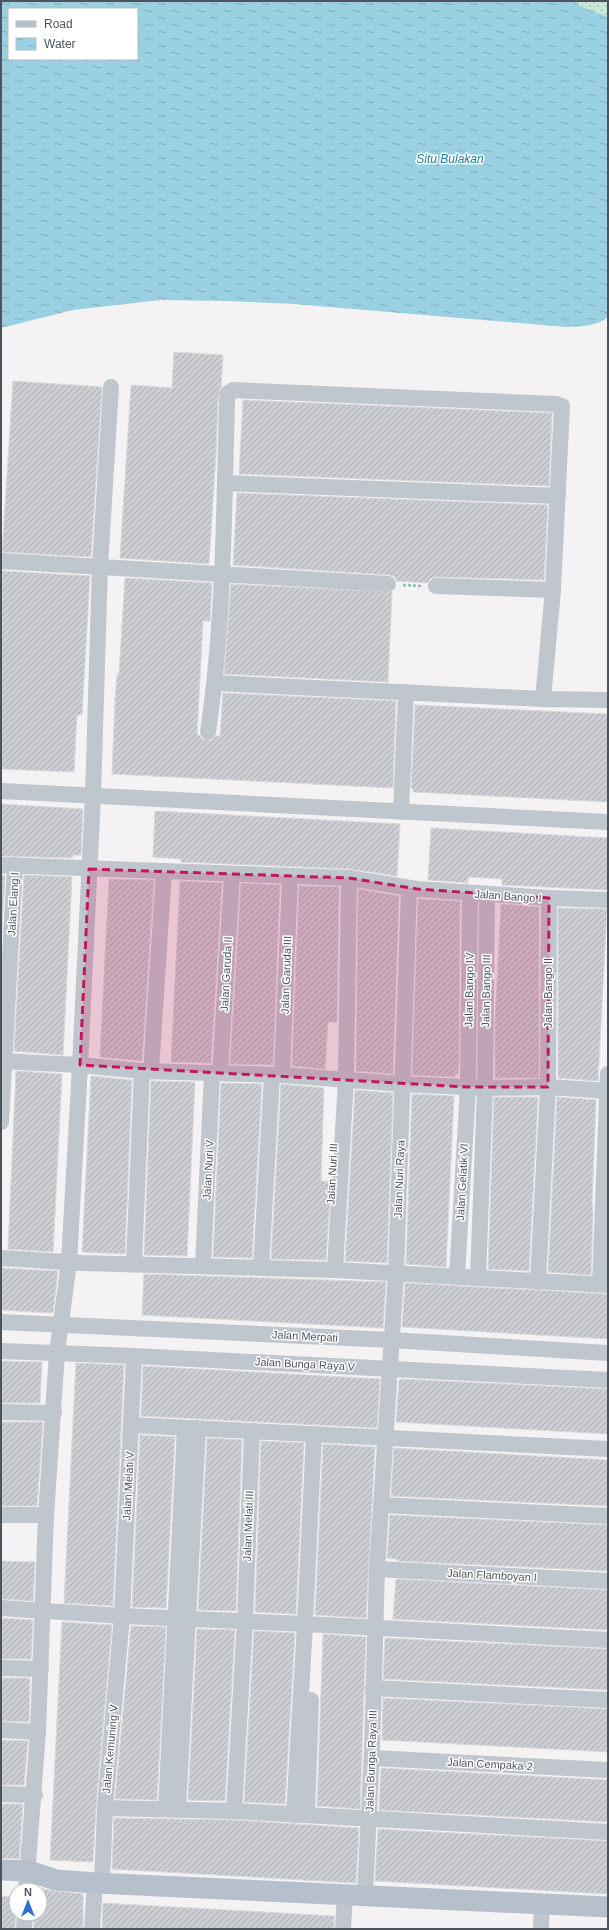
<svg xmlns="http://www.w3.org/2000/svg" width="609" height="1930" font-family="Arial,sans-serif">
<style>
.grass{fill:url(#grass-dots)}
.water{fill:url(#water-ripples);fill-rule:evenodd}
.building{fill:url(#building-hatch);stroke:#d7d8dc}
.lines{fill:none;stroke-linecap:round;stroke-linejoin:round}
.path{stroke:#83c5a7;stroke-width:2.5;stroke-dasharray:3 2;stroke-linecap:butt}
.minor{stroke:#c0c6cd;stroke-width:16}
.major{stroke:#b6c0cd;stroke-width:21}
.marked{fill:#c2185b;fill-opacity:0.2;stroke:#c2185b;stroke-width:3;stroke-dasharray:8 5;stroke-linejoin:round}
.labels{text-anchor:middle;stroke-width:3;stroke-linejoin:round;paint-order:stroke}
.street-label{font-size:11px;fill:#4c555d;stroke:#fff}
.water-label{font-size:12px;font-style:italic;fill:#1f7e9e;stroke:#fff}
</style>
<defs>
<pattern id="grass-dots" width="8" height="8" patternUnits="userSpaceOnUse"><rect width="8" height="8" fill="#c7ebd7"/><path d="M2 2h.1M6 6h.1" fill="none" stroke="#a4c1b2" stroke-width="1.8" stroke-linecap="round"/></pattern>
<pattern id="water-ripples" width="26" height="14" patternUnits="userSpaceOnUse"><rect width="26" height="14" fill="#9ad1e2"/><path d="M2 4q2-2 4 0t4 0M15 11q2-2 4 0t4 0" fill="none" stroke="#80acba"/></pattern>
<pattern id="building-hatch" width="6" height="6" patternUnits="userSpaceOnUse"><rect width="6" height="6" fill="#cdced4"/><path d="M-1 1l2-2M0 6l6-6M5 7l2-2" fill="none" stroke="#a9aaaf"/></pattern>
</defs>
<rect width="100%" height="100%" fill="#f4f2f2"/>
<path class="grass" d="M575 1H608V17L580 6Z"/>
<path class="water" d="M1 1H575L580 6 608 17V317C595 327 582 326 566 327L294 304 226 301 161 300 73 310 1 328ZM9 9H137V59H9Z"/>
<g class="building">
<path d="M174 352 223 355 221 387 218 401 216 453 209 564 120 558 131 385 172 388Z"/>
<path d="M13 381 102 387 91 557 2 552Z"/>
<path d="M243 400 552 413 549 486 239 474Z"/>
<path d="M237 493 548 505 544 580 436 577 431 578 427 583 397 581 394 576 389 575 233 565Z"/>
<path d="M2 571 90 576 82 715H77L74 772 1 769Z"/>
<path d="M125 578 212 583 210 621H203L197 735H199L202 739 211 741 216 736H220L223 693 396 701 393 788 112 774 115 699 117 674H119Z"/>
<path d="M231 584 392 592 388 682 224 674Z"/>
<path d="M415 705 608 714V802L413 792V789L411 788Z"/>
<path d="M1 804 83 809 81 855H73L72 858 1 856Z"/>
<path d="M155 811 400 824 397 876 349 869 181 862V859L153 857Z"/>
<path d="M431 828 608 838V890L502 885V879L487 878 468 877V883L428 880Z"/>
<path d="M1 875H5L1 947Z"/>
<path d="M24 875 72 877 63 1055 14 1051Z"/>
<path d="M109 879 154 880 142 1061 100 1057Z"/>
<path d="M180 881 222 883 211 1063 171 1062Z"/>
<path d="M241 883 280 885 273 1065 230 1064Z"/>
<path d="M299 886 339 887 337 1022H328L325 1069 292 1066Z"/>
<path d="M358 889 399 896 393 1074 356 1071Z"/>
<path d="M418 899 460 901 459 1062 458 1074H455V1077L412 1075Z"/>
<path d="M501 904 539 907V1078H495V1022Z"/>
<path d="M558 908 607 909 598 1081 558 1078Z"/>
<path d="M16 1071 62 1074 53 1252 8 1249Z"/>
<path d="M91 1076 132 1080 125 1254 82 1252Z"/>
<path d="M151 1081 195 1082 187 1256 144 1255Z"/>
<path d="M221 1083 262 1084 252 1258 213 1257Z"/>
<path d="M281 1084 324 1088 321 1181 331 1182 326 1260 271 1259Z"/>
<path d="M355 1090 393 1093 387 1263 345 1261Z"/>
<path d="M412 1094 454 1096 446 1267 406 1264Z"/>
<path d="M494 1097H538L529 1271 488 1269Z"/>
<path d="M557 1097 596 1100 592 1201 593 1212 591 1275 548 1272Z"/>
<path d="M1 1268 58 1271 53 1313 1 1310Z"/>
<path d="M144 1274 386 1282 383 1328 142 1315Z"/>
<path d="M405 1283 608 1294V1339L402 1327Z"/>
<path d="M1 1361 42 1362 40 1403H1Z"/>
<path d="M76 1363 124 1365 113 1606 64 1603Z"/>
<path d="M143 1366 380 1379 377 1428 141 1416Z"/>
<path d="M402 1379 608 1389V1434L396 1422 399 1380Z"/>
<path d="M1 1422H43L37 1506H1Z"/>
<path d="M140 1435 175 1437 166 1608 132 1607Z"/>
<path d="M207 1438 242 1440 236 1611 198 1610Z"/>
<path d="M261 1441 304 1443 296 1614 255 1612Z"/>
<path d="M323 1444 375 1447 366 1618 315 1615Z"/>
<path d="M394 1448 608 1460V1506L391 1496Z"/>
<path d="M390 1515 608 1525V1571L397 1561V1559L387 1558Z"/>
<path d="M1 1561 35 1562 33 1601 1 1599Z"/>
<path d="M396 1579 608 1590V1630L393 1619Z"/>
<path d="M1 1618 33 1620 31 1659H1Z"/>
<path d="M62 1622 112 1625 96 1807 93 1862 50 1860Z"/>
<path d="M131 1626 166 1627 157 1800 115 1799Z"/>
<path d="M197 1629 235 1630 225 1801 188 1800Z"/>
<path d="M254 1631 295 1633 285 1804 244 1802Z"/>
<path d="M323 1634 366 1637 360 1809 317 1806Z"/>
<path d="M385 1638 608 1649V1690L383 1679Z"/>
<path d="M1 1678H30L29 1722 1 1721Z"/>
<path d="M383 1698 608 1709V1752L382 1740Z"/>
<path d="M1 1740 28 1741 24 1785H1Z"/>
<path d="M381 1768 608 1780V1822L379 1810Z"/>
<path d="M1 1804H23L19 1859 1 1858Z"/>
<path d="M114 1818 234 1820 359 1828 356 1883 112 1869Z"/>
<path d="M378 1829 608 1841V1894L375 1881Z"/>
<path d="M40 1889 83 1894V1929H34V1914H40Z"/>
<path d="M1 1896 16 1897 15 1929H1Z"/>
<path d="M103 1903 334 1916V1929H102Z"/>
</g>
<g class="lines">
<path class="path" d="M403 585 422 586"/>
<g class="minor">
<path d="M225 483 558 496"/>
<path d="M1 561 388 584"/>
<path d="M436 586 553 590"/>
<path d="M215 683 543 699 608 700"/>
<path d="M208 732C224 623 224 512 227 401L228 393 233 390 556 404 562 406 553 590 543 699"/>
<path d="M1 791 608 822"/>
<path d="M401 812 406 692"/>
<path d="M1 865 349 878 417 889 549 898 608 900"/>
<path d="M1 1061 80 1065 142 1071 282 1075 402 1084 485 1088 548 1087 608 1091"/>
<path d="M151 1071 164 871"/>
<path d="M220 1073 232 875"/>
<path d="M282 1075 290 876"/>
<path d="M1 1122 15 865"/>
<path d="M1 1258 81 1263 335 1270 608 1285"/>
<path d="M134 1264 142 1071"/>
<path d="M203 1266 212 1073"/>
<path d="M261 1268 272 1075"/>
<path d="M335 1270 346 1079 349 878"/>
<path d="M457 1277 468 1087 470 893"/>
<path d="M478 1278 485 1088 487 894"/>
<path d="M538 1282 548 1087 549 898"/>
<path d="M600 1284 608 1074"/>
<path d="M1 1322 391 1340 608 1353"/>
<path d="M1 1351 134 1356 608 1380"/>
<path d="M1 1412 54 1413"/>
<path d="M131 1425 608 1449"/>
<path d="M381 1505 608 1516"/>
<path d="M1 1515H46"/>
<path d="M377 1569 608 1581"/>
<path d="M1 1608 122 1616 305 1624 608 1640"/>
<path d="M1 1668 41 1669"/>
<path d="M373 1688 608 1700"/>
<path d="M1 1730 38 1732"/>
<path d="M372 1758 608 1770"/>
<path d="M1 1794 35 1795"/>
<path d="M105 1808 234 1811 608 1832"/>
<path d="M166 1809 185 1428"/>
<path d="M178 1809 198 1428"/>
<path d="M234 1811 245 1621 252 1431"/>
<path d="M294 1815 305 1624 314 1434"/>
<path d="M307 1815 311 1700"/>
<path d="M102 1883 105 1808 122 1616 134 1356"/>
<path d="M26 1890 38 1732 46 1515 57 1353 69 1262 80 1065 93 796 100 566 111 387"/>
<path d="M365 1895 372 1749 377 1569 396 1274 409 888"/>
<path d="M24 1929 25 1914"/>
<path d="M92 1929 95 1883"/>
<path d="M343 1929 345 1894"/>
<path d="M541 1929 542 1904"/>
</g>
<path class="major" d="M1 1870 29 1871 56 1880 95 1883 608 1907"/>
</g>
<path class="marked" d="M89 869 349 878 417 889 549 898 548 1087H468L80 1065Z"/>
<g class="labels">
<g class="street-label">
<text transform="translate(508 896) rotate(4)" y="4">Jalan Bango I</text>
<text transform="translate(13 904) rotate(-87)" y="4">Jalan Elang I</text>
<text transform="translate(226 974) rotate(-87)" y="4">Jalan Garuda II</text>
<text transform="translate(286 975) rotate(-88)" y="4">Jalan Garuda III</text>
<text transform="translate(469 990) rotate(-89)" y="4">Jalan Bango IV</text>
<text transform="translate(486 991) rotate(-89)" y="4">Jalan Bango III</text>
<text transform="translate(548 993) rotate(-90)" y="4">Jalan Bango II</text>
<text transform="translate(208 1170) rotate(-87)" y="4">Jalan Nuri V</text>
<text transform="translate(332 1174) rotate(-87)" y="4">Jalan Nuri III</text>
<text transform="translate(399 1179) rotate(-88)" y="4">Jalan Nuri Raya</text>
<text transform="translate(462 1182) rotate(-87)" y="4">Jalan Gelatik VI</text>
<text transform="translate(305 1336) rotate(3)" y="4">Jalan Merpati</text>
<text transform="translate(305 1364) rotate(3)" y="4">Jalan Bunga Raya V</text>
<text transform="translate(128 1486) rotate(-87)" y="4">Jalan Melati V</text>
<text transform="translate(248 1526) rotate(-88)" y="4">Jalan Melati III</text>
<text transform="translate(492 1575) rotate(3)" y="4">Jalan Flamboyan I</text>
<text transform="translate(110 1749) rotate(-85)" y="4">Jalan Kemuning V</text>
<text transform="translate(371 1761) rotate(-88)" y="4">Jalan Bunga Raya III</text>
<text transform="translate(490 1764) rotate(3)" y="4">Jalan Cempaka 2</text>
</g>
<g class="water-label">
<text x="450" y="163">Situ Bulakan</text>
</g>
</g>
<rect width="609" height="1930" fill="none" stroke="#4c555d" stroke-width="4"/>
<rect x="8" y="8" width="130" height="52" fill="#ffffff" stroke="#b7bbbe"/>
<rect x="16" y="21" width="20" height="6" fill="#b6c0cd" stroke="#b7bbbe"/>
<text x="44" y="28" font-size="12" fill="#4c555d">Road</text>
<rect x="16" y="38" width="20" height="12" fill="url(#water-ripples)" stroke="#b7bbbe"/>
<text x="44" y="48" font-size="12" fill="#4c555d">Water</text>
<g transform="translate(28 1902)"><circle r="19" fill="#ffffff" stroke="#b7bbbe"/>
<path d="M0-3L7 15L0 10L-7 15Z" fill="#3270cf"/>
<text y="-6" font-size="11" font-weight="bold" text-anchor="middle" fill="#4c555d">N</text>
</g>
</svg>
